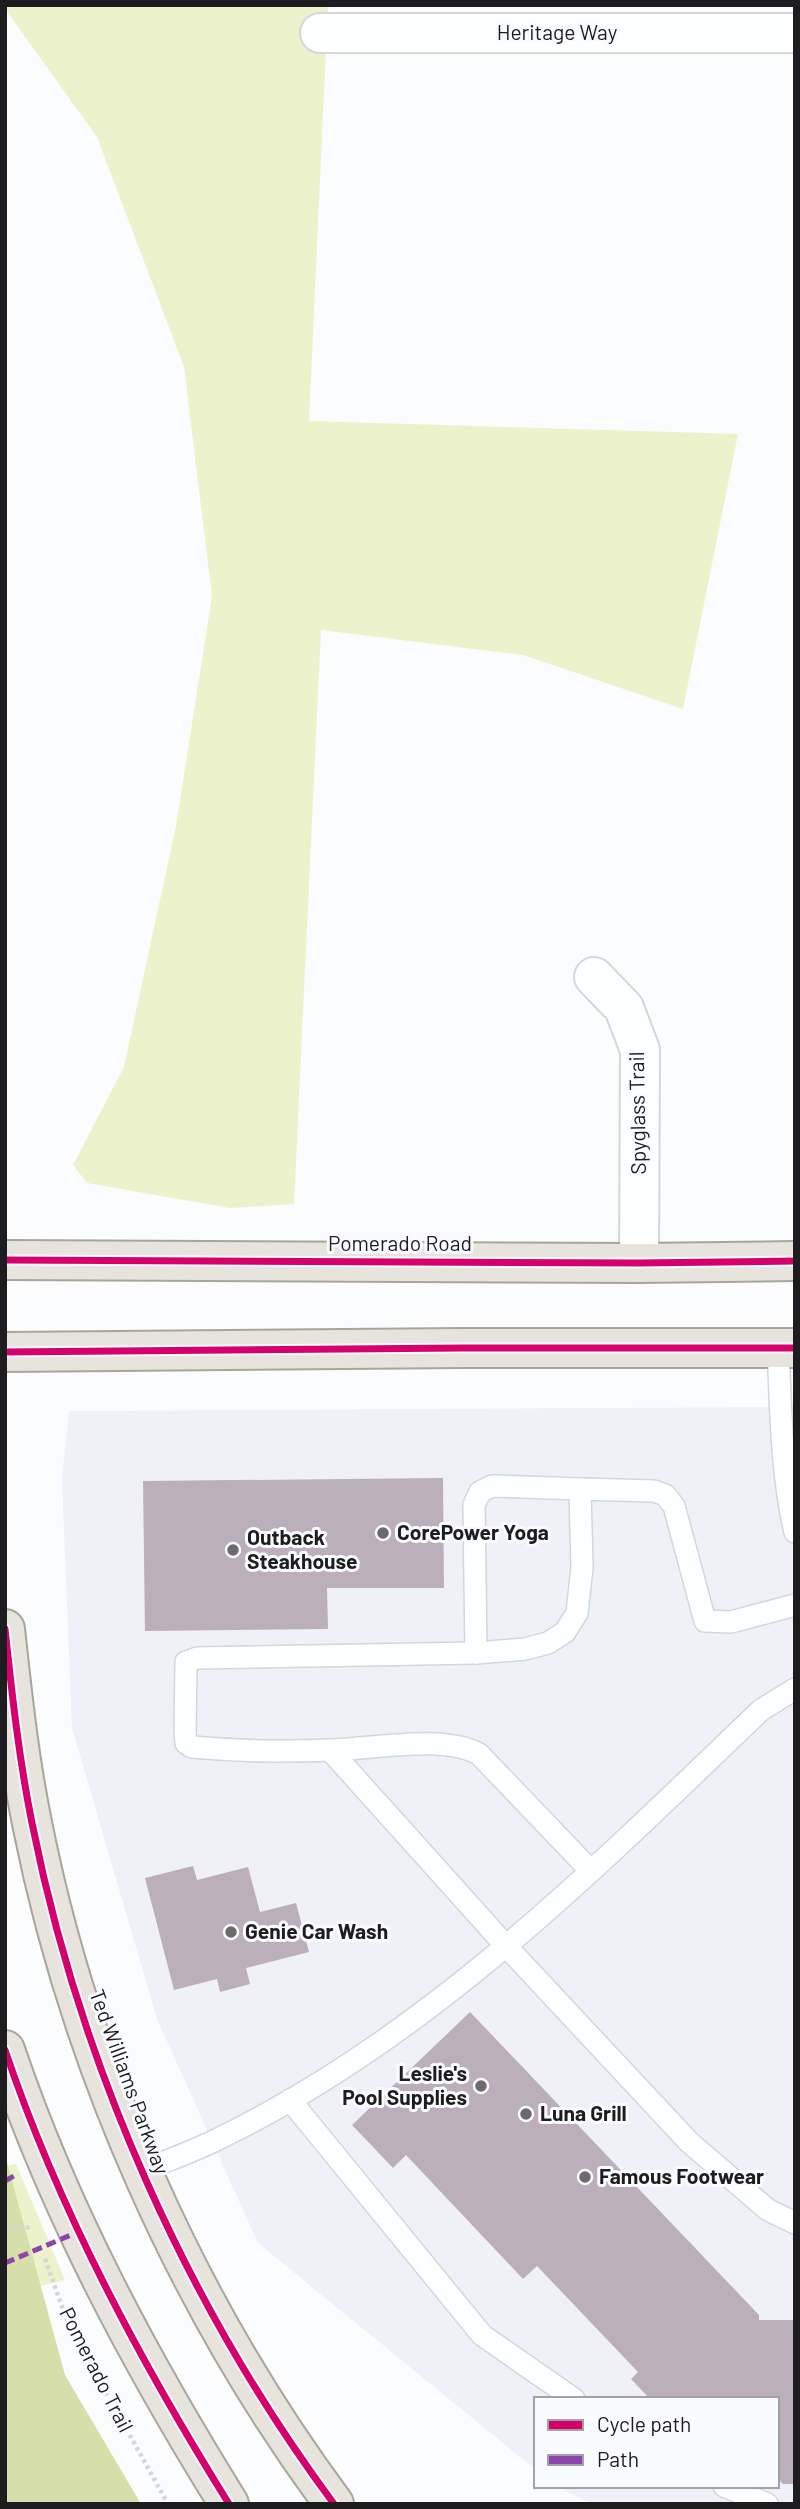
<svg xmlns="http://www.w3.org/2000/svg" width="800" height="2509" font-family="Barlow,sans-serif">
<style>
.built{fill:#eff0f8}
.green{fill:#ecf3cc}
.forest{fill:#d6dfa9}
.building{fill:#bcafbc}
.lines{fill:none;stroke-linecap:round;stroke-linejoin:round}
.lane-casing{stroke:#d5d6d8;stroke-width:24}
.street-casing{stroke:#d5d6d8;stroke-width:42}
.primary-casing{stroke:#aaa599;stroke-width:42}
.path{stroke:#d6d6d7;stroke-width:4.5;stroke-dasharray:3.5 3.5;stroke-linecap:butt}
.lane{stroke:#feffff;stroke-width:21}
.street{stroke:#feffff;stroke-width:38}
.primary{stroke:#e7e4de;stroke-width:38}
.quiet{stroke:#8e44ad;stroke-width:5;stroke-dasharray:10 5;stroke-linecap:butt}
.cycleway-casing{stroke:#fafbff;stroke-width:11}
.cycleway{stroke:#d6006c;stroke-width:7}
.poi-dot{fill:#6b6b6d;stroke:#fafbff;stroke-width:2.5}
.labels{text-anchor:middle;stroke-width:6;stroke-linejoin:round;paint-order:stroke}
.street-label{font-size:21px;fill:#1d1d1f;stroke:#fafbff}
.poi-label{font-size:21px;font-weight:bold;fill:#1d1d1f;stroke:#fafbff;text-anchor:start}
</style>
<rect width="100%" height="100%" fill="#fbfcfe"/>
<path class="built" d="M795 1407V2504H592L556 2486H777V2399H536V2470L258 2243 157 2019 72 1728 62 1479 69 1411Z"/>
<g class="green">
<path d="M5 5H328L309 421 738 434 683 709 523 655 321 630 294 1204 230 1208 87 1183 73 1165 124 1067 176 826 212 596 184 367 97 137 5 9Z"/>
<path d="M16 2164 65 2280 5 2295V2166Z"/>
</g>
<path class="forest" d="M5 2155 65 2375 141 2504H5Z"/>
<g class="building">
<path d="M443 1478 444 1588H327L328 1629 145 1631 143 1481Z"/>
<path d="M193 1866 197 1880 248 1867 260 1912 296 1903 309 1952 246 1968 250 1984 220 1992 217 1979 174 1990 145 1878Z"/>
<path d="M470 2012 759 2315V2320H795V2484H783L777 2478V2399H650L631 2379 638 2372 537 2266 523 2279 406 2155 393 2168 352 2125Z"/>
</g>
<g class="lines">
<defs>
<g id="lane">
<path d="M778 1349C781 1410 781 1472 795 1532"/>
<path d="M476 1653 474 1505 480 1492 492 1486 580 1489"/>
<path d="M330 1750 506 1946 689 2142 768 2210 795 2223"/>
<path d="M590 1870 479 1754C444 1734 372 1749 331 1750 287 1752 236 1751 192 1747L186 1743 185 1733 186 1662 197 1658 476 1653 525 1649 548 1643 565 1632 577 1613 582 1568 580 1489 654 1491 665 1495 674 1506 705 1621 731 1622 795 1605"/>
<path d="M290 2100 482 2335 574 2399"/>
<path d="M142 2171C168 2160 195 2151 220 2138 428 2037 596 1868 761 1710L795 1689"/>
<path d="M724 2486 767 2504"/>
</g>
<g id="street">
<path d="M320 33H795"/>
<path d="M594 977 624 1008 640 1050 639 1263"/>
</g>
<g id="primary">
<path d="M5 1260 639 1263 795 1261"/>
<path d="M5 1352 463 1348H795"/>
<path d="M5 1629C12 1694 19 1759 32 1823 80 2065 187 2306 334 2504"/>
<path d="M5 2050C59 2210 140 2361 229 2504"/>
</g>
</defs>
<use href="#lane" class="lane-casing"/>
<use href="#street" class="street-casing"/>
<use href="#primary" class="primary-casing"/>
<g class="path">
<path d="M5 2229 32 2227"/>
<path d="M45 2259 69 2326 168 2504"/>
</g>
<use href="#lane" class="lane"/>
<use href="#street" class="street"/>
<use href="#primary" class="primary"/>
<g class="quiet">
<path d="M5 2181 14 2176"/>
<path d="M5 2263 78 2232"/>
</g>
<defs>
<g id="cycleway">
<path d="M5 1260 639 1263 795 1261"/>
<path d="M5 1352 463 1348H795"/>
<path d="M5 1629C12 1694 19 1759 32 1823 80 2065 187 2306 334 2504"/>
<path d="M5 2050C59 2210 140 2361 229 2504"/>
</g>
</defs>
<use href="#cycleway" class="cycleway-casing"/>
<use href="#cycleway" class="cycleway"/>
</g>
<g class="poi-dot">
<circle cx="383" cy="1533" r="7"/>
<circle cx="233" cy="1550" r="7"/>
<circle cx="231" cy="1932" r="7"/>
<circle cx="481" cy="2086" r="7"/>
<circle cx="526" cy="2114" r="7"/>
<circle cx="585" cy="2177" r="7"/>
</g>
<g class="labels">
<g class="street-label">
<text x="557" y="40">Heritage Way</text>
<text transform="translate(638 1113) rotate(-91)" y="7">Spyglass Trail</text>
<text x="400" y="1251">Pomerado Road</text>
<text transform="translate(129 2082) rotate(70)" y="7">Ted Williams Parkway</text>
<text transform="translate(96 2370) rotate(63)" y="7">Pomerado Trail</text>
</g>
<g class="poi-label">
<text x="397" y="1540">CorePower Yoga</text>
<text x="247" y="1545">Outback<tspan x="247" dy="24">Steakhouse</tspan></text>
<text x="245" y="1939">Genie Car Wash</text>
<text x="467" y="2081" text-anchor="end">Leslie's<tspan x="467" dy="24">Pool Supplies</tspan></text>
<text x="540" y="2121">Luna Grill</text>
<text x="599" y="2184">Famous Footwear</text>
</g>
</g>
<rect width="800" height="2509" fill="none" stroke="#1d1d1f" stroke-width="14"/>
<rect x="534" y="2397" width="245" height="91" fill="#fafbff" stroke="#a2a2a5" stroke-width="2"/>
<rect x="548" y="2420" width="35" height="10" fill="#d6006c" stroke="#a2a2a5" stroke-width="2"/>
<text x="597" y="2432" font-size="21" fill="#1d1d1f">Cycle path</text>
<rect x="548" y="2455" width="35" height="10" fill="#8e44ad" stroke="#a2a2a5" stroke-width="2"/>
<text x="597" y="2467" font-size="21" fill="#1d1d1f">Path</text>
</svg>
